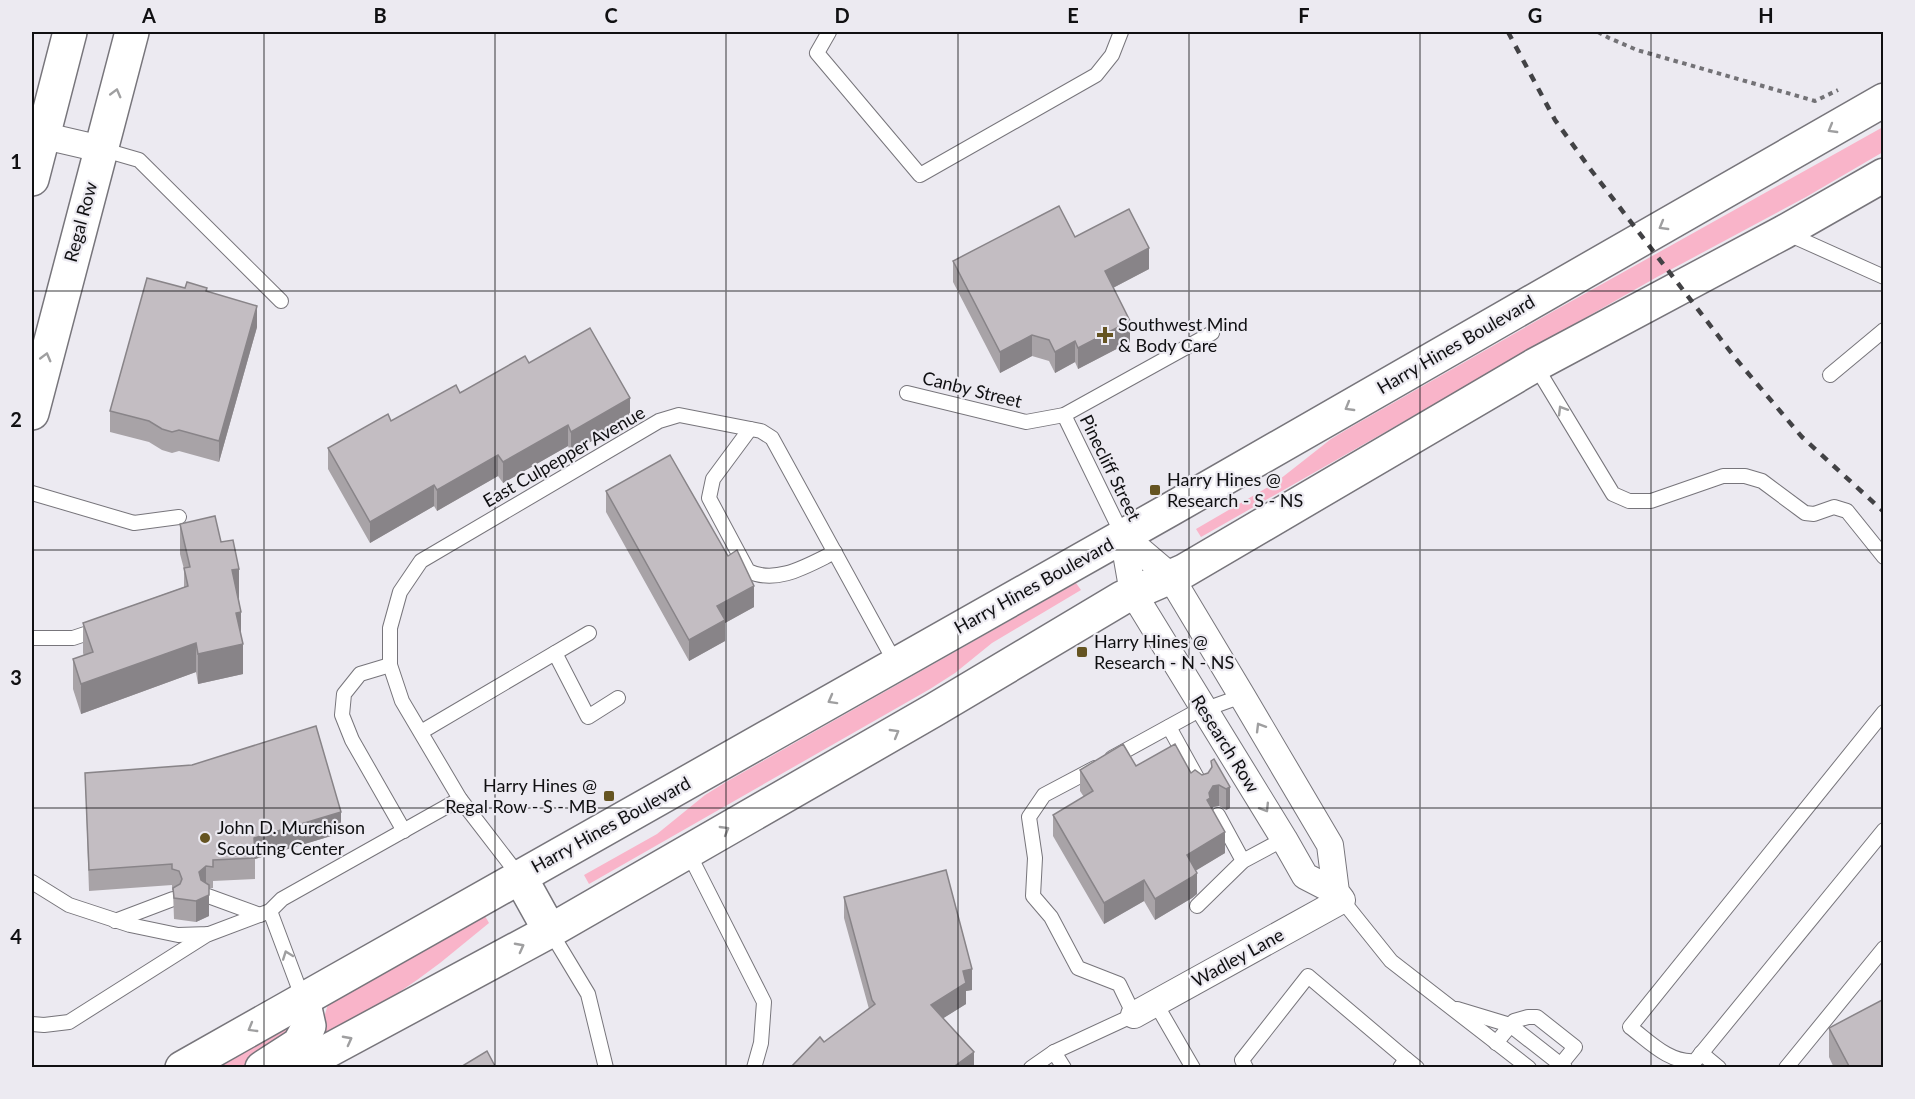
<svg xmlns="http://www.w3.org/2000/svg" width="1915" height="1099" font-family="Lato,sans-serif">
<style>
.green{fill:#f9b4c9}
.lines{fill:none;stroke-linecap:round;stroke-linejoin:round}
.lane-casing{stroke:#77757b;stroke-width:16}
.street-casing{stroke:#77757b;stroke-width:28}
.secondary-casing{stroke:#77757b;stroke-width:36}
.primary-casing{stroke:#77757b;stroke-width:36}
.path{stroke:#737276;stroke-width:4;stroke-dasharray:4.5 4.5;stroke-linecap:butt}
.lane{stroke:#fff;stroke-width:14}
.street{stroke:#fff;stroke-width:26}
.secondary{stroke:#fff;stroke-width:33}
.primary{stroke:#fff;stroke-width:33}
.rail{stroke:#424245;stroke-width:4.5;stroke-dasharray:8 8;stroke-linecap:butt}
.wall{fill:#a8a3a7}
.shaded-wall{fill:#888488}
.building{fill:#c3bdc2;stroke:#888488;stroke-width:1.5}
.oneway{stroke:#9f9fa0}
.grid{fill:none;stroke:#101012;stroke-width:1.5;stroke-opacity:0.55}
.poi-dot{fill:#655421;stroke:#eceaf1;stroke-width:2}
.labels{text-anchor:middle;stroke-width:4.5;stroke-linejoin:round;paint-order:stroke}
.street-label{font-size:18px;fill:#101012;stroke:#eceaf1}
.poi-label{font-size:18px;fill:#101012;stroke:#eceaf1;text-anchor:start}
.neatline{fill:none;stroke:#101012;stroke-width:2}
.grid-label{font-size:20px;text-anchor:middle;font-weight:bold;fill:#101012}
</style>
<rect width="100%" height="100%" fill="#eceaf1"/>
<g class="green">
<path d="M1883 127V152L1806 197 1657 277 1201 537 1196 529 1275 483 1331 439 1351 427 1552 312Z"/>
<path d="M1076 583 1081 590 992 643 955 673 930 689 589 884 584 875 657 834 705 795 726 782Z"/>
<path d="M485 916 489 923 440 963 417 980 389 999 326 1035 322 1034 321 1028 328 1004Z"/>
<path d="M289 1026 293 1033 272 1050 242 1067 214 1068Z"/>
</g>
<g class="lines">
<defs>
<g id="lane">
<path d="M829 32 817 53 920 175 1096 75 1112 55 1121 32"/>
<path d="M101 149 139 160 281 301"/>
<path d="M1786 233 1884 277"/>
<path d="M1535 365 1613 494 1629 501H1651L1723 476H1745L1762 481 1805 513 1814 514 1834 507 1847 511 1884 557"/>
<path d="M1830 375 1884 330"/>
<path d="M907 393 1026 422 1064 415 1212 333"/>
<path d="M1064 415 1123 536"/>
<path d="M750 429 713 479 709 498 748 571C777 585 808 565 835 552"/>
<path d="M32 493 134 523 179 517"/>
<path d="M32 638H73L100 629"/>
<path d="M555 653 588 717 618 698"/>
<path d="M390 665 360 674 344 694 342 715 352 740 404 831"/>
<path d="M1884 712 1630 1027C1650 1042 1669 1063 1695 1061L1884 830"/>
<path d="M1169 727 1201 785"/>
<path d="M421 732 589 633"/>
<path d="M1112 758 1192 714 1242 696"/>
<path d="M1218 815 1243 861"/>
<path d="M688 852 764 1002 761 1043 754 1068"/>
<path d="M520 877 460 799 402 701 390 665V628L400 592 421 561 659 421 679 415 761 431 772 438 896 664"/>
<path d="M32 882 69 905 130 925 178 935 209 934 270 911 282 899 460 799"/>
<path d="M208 896 260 915"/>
<path d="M1342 900 1391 961 1529 1068"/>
<path d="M1197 906 1243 861 1284 839"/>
<path d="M270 911 303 999"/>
<path d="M115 921 173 899"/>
<path d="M550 931 588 994 606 1068"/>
<path d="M1156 1004 1193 1068"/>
<path d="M1457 1009 1510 1025 1565 1068"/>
<path d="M32 1024 44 1025 69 1022 208 934"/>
<path d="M1496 1043 1514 1021 1528 1017H1537L1575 1047 1558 1068"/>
<path d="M1054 1052 1064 1068"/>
<path d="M1701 1053 1719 1068"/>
<path d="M1031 1068 1054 1052 1134 1015 1119 984 1078 968 1051 917 1033 896 1035 858 1029 817 1044 795 1095 768"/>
<path d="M1246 1068 1242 1060 1308 976 1406 1059"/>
<path d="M1400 1068 1406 1059 1417 1068"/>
<path d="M1786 1068 1884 948"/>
</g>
<g id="street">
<path d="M32 133 101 149"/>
<path d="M1123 536 1170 576 1242 696 1330 845 1336 892 1342 900 1134 1015"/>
<path d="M1123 536 1133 593 1284 839 1305 876 1336 892"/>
</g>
<g id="secondary">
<path d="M32 179 70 32"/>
<path d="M32 413 132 32"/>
</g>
<g id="primary">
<path d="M520 877 550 931"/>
<path d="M182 1068 1171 509 1884 100"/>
<path d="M262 1068 299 1044 309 1026 303 999"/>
<path d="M296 1068 550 931 934 710 1122 598 1184 571 1535 365 1784 232 1884 175"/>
</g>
</defs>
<use href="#lane" class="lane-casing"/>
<use href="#street" class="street-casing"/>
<use href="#secondary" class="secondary-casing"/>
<use href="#primary" class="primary-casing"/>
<path class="path" d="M1598 32 1609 38 1637 50 1815 101 1838 90"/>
<use href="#lane" class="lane"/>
<use href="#street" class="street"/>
<use href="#secondary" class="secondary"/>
<use href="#primary" class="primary"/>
<path class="rail" d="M1508 32 1555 120 1591 170 1736 359 1802 437 1884 512"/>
</g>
<g class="wall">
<path d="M1075 237 1149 269 1113 288 1130 342 1078 369 1075 362 1055 373 1049 361 1032 356 1000 373 953 282V261Z"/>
<path d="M185 288 207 292 257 327 219 462 179 451 172 453 162 450 149 442 110 432V411Z"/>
<path d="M529 363 630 419 571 453 568 446 503 483 498 476 437 511 434 506 370 543 328 469V448Z"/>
<path d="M1884 388V412L1882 410V389Z"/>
<path d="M606 491 754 607 725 623V641L689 661 606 512Z"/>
<path d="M180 524 221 542 239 598 243 674 198 684 196 672 81 714 73 689V659L84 656 83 653V623L184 587V569L180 554Z"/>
<path d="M1211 761 1230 787V808L1226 810 1219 806 1213 807 1212 809 1225 853 1196 870 1197 894 1192 898 1155 920 1144 901 1104 924 1053 836V815L1084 797 1080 791V770L1136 766 1191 773 1202 775 1208 773 1211 769Z"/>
<path d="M85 773 341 833 255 859V879L213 881V888H209V916L196 922 174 919 173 891 172 890V885L89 891Z"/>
<path d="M844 897 972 990 966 991V1004L943 1018 974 1068 824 1042 869 1009 844 918Z"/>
<path d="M1829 1028 1884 1068H1834L1829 1057Z"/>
</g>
<g class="shaded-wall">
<path d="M1149 248V269L1105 292V271Z"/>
<path d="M257 306V327L219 462V441Z"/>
<path d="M1130 321V342L1078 369V348Z"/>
<path d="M1032 335V356L1000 373V352Z"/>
<path d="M1075 341V362L1055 373V352Z"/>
<path d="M630 398V419L571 453V432Z"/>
<path d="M568 425V446L503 483V462Z"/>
<path d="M498 455V476L437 511V490Z"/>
<path d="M434 485V506L370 543V522Z"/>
<path d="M239 569V598L232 600V570Z"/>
<path d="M754 586V607L725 623V641L689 661V640L717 606Z"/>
<path d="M241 612V641L236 613Z"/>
<path d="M196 643V672L81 714V684Z"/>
<path d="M243 644V674L198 684V654Z"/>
<path d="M1219 785V806L1213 807 1210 813 1207 800 1209 793 1213 786Z"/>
<path d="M1230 787V808L1226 810V789Z"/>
<path d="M341 812V833L255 859 254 838Z"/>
<path d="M1225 832V853L1187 876V855Z"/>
<path d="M206 866V887L199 893V872Z"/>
<path d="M1197 873V894L1192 898 1155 920V899Z"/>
<path d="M1144 880V901L1104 924V903Z"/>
<path d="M209 895V916L196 922V901Z"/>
<path d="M972 969V990L966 991V1004L931 1026V1005L963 971Z"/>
<path d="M974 1052V1068H952Z"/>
</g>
<g class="building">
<path d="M1059 206 1075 237 1129 209 1149 248 1105 271 1130 321 1078 348 1075 341 1055 352 1049 340 1032 335 1000 352 953 261Z"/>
<path d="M147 278 185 288 187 282 207 288 206 291 257 306 219 441 179 430 172 432 162 429 149 421 110 411Z"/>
<path d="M590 328 630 398 571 432 568 425 503 462 498 455 437 490 434 485 370 522 328 448 388 414 391 421 456 385 460 393 525 356 529 363Z"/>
<path d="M670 455 728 556 737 550 754 586 717 606 725 620 689 640 606 491Z"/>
<path d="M215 516 221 542 233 540 239 569 232 570 241 612 236 613 243 644 198 654 196 643 81 684 73 659 93 652 83 623 188 586 184 568 190 567 180 524Z"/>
<path d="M316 726 341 812 254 838 255 858 213 860V867L206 866 199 872 201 880 209 885V895L196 901 174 898 173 888 180 884 182 879 179 871 172 869V864L89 870 85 773 192 765Z"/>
<path d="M1123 744 1136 766 1175 744 1191 773 1195 770 1202 775 1208 773 1212 767 1211 761 1214 759 1230 787 1226 789 1219 785 1213 786 1209 793 1210 798 1207 800 1225 832 1187 855 1197 873 1192 877 1155 899 1144 880 1104 903 1053 815 1093 791 1080 770Z"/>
<path d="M946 870 972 969 963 971 966 983 931 1005 974 1052 952 1068H790L820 1037 824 1042 875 1004 872 1000 844 897Z"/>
<path d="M1884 999V1068H1850L1829 1028Z"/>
<path d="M487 1051 496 1068H459Z"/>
</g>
<defs><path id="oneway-chevron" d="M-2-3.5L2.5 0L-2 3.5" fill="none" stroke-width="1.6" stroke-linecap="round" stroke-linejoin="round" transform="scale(1.5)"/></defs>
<g class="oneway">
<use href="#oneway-chevron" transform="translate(116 93) rotate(-75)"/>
<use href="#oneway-chevron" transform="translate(1832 129) rotate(150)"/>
<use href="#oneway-chevron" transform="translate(1663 226) rotate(150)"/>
<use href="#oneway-chevron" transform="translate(46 357) rotate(-75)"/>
<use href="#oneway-chevron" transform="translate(1349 407) rotate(150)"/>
<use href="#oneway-chevron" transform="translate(1562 410) rotate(-121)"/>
<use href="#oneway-chevron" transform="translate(832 700) rotate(151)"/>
<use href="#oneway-chevron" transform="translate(1260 727) rotate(-121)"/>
<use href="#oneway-chevron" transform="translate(895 733) rotate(-30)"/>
<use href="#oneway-chevron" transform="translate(1265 808) rotate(58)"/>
<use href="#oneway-chevron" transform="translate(725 830) rotate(-30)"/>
<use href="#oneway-chevron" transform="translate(520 947) rotate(-28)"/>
<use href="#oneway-chevron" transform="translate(287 955) rotate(-110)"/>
<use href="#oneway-chevron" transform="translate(252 1028) rotate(150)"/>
<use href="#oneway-chevron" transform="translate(348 1040) rotate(-28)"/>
</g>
<path class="grid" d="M264 32V1068M495 32V1068M726 32V1068M958 32V1068M1189 32V1068M1420 32V1068M1651 32V1068M32 291H1884M32 550H1884M32 808H1884"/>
<g class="poi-dot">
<path d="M1102 326h6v6h6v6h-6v6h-6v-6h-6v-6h6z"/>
<rect x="1149" y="484" width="12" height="12" rx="3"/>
<rect x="1076" y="646" width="12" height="12" rx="3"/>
<rect x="603" y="790" width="12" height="12" rx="3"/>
<circle cx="205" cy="838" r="6"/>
</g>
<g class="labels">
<g class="street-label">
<text transform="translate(81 222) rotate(-75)" y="6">Regal Row</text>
<text transform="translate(1456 345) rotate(-30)" y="6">Harry Hines Boulevard</text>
<text transform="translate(972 390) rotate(14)" y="6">Canby Street</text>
<text transform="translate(564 457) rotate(-30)" y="6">East Culpepper Avenue</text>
<text transform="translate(1110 468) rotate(64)" y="6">Pinecliff Street</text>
<text transform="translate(1034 586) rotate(-29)" y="6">Harry Hines Boulevard</text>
<text transform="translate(1225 744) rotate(58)" y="6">Research Row</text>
<text transform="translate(611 825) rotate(-29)" y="6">Harry Hines Boulevard</text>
<text transform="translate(1238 958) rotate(-29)" y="6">Wadley Lane</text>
</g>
<g class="poi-label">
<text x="1118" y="331">Southwest Mind<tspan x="1118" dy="21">&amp; Body Care</tspan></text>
<text x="1167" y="486">Harry Hines @<tspan x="1167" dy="21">Research - S - NS</tspan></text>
<text x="1094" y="648">Harry Hines @<tspan x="1094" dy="21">Research - N - NS</tspan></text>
<text x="597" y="792" text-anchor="end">Harry Hines @<tspan x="597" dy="21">Regal Row - S - MB</tspan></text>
<text x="217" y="834">John D. Murchison<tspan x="217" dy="21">Scouting Center</tspan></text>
</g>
</g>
<rect width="1915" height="1099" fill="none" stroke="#eceaf1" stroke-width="66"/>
<rect x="33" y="33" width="1849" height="1033" class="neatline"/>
<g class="grid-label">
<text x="149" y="23">A</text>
<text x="380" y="23">B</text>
<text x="611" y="23">C</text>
<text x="842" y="23">D</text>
<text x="1073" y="23">E</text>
<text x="1304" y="23">F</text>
<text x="1535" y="23">G</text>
<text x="1766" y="23">H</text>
<text x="16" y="169">1</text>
<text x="16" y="427">2</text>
<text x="16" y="685">3</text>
<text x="16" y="944">4</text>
</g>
</svg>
